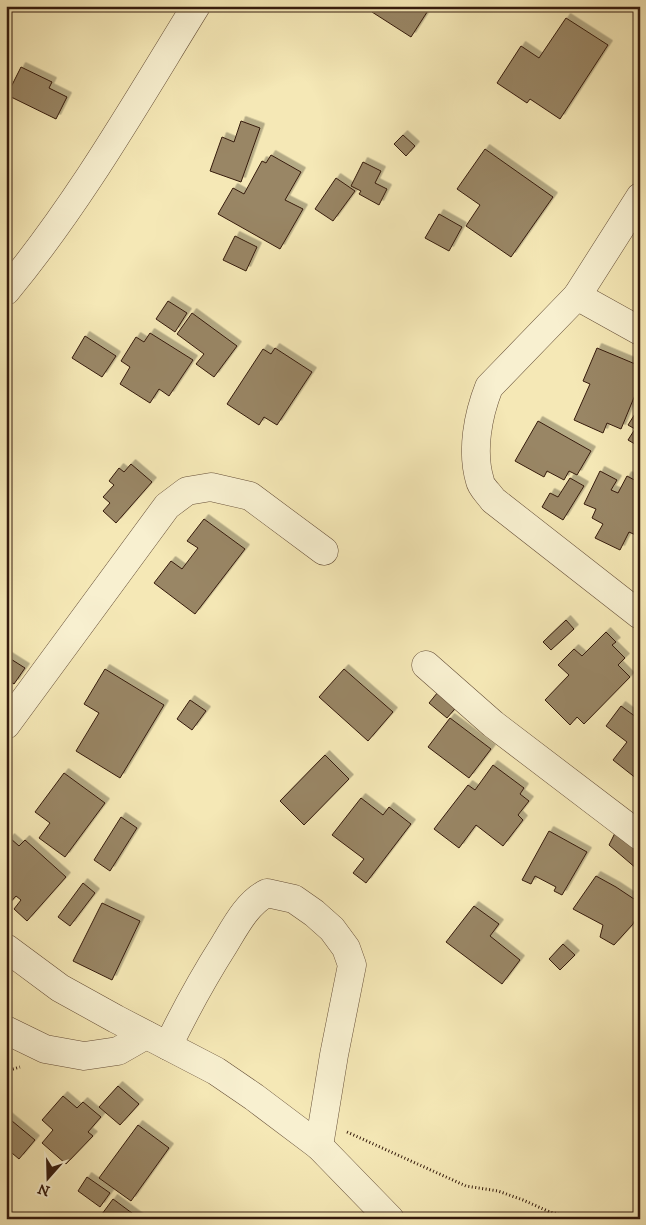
<svg xmlns="http://www.w3.org/2000/svg" width="646" height="1225" font-family="'IM FELL DW Pica',serif">
<style>
.building{fill:#998665;stroke:#351b0d;filter:url(#shadow)}
.lines{fill:none;stroke-linecap:round;stroke-linejoin:round}
.minor-casing{stroke:#654e37;stroke-width:29}
.path{stroke:#351b0d;stroke-width:3;stroke-dasharray:1 2.5;stroke-linecap:butt}
.minor{stroke:#f8f0d0;stroke-width:28}
</style>
<defs>
<filter id="shadow"><feDropShadow dx="4.5" dy="-4.5" stdDeviation="0" flood-color="#0004"/></filter>
</defs>
<rect width="100%" height="100%" fill="#f5e8b6"/>
<filter id="stains"><feTurbulence type="fractalNoise" baseFrequency=".004" numOctaves="4"/><feColorMatrix values="0 0 0 0 .2 0 0 0 0 .09 0 0 0 0 .02 0 0 0 .5 -.17"/></filter>
<radialGradient id="worn" r=".72"><stop offset=".6" stop-color="#630" stop-opacity="0"/><stop offset="1" stop-color="#630" stop-opacity=".3"/></radialGradient>
<g class="building">
<path d="M376 6H431L411 37 372 12Z"/>
<path d="M566 18 608 45 560 119 530 99 527 103 497 83 521 46 539 58Z"/>
<path d="M21 67 52 82 49 88 67 97 56 119 7 95Z"/>
<path d="M241 121 260 128 241 182 210 171 222 137 234 142Z"/>
<path d="M403 135 415 146 406 156 394 144Z"/>
<path d="M485 149 553 197 511 257 466 226 480 205 457 189Z"/>
<path d="M271 155 301 172 285 200 303 209 280 249 218 214 233 188 244 194 262 161 266 163Z"/>
<path d="M363 162 381 171 375 183 387 189 379 205 359 194 361 191 351 186Z"/>
<path d="M336 178 355 191 333 221 315 209Z"/>
<path d="M439 214 462 227 449 251 425 238Z"/>
<path d="M235 236 257 247 246 271 223 260Z"/>
<path d="M168 301 187 313 175 332 156 319Z"/>
<path d="M192 313 237 346 214 377 196 364 204 354 177 334Z"/>
<path d="M150 333 193 360 169 396 159 389 150 403 120 384 130 367 121 361 136 337 144 342Z"/>
<path d="M85 336 116 356 102 377 72 358Z"/>
<path d="M275 348 312 372 277 425 264 417 259 425 227 404 263 349 271 354Z"/>
<path d="M597 348 640 366V383L621 429 607 423 603 433 574 420 590 384 583 381Z"/>
<path d="M640 406V447L628 440 635 429 628 425Z"/>
<path d="M538 421 591 451 577 475 569 471 564 480 547 471 544 477 515 461Z"/>
<path d="M131 464 152 482 116 523 103 511 110 503 103 497 114 485 109 481 119 468 124 472Z"/>
<path d="M600 471 617 480 611 490 618 493 627 476 640 483V537L629 532 620 550 595 538 603 524 592 518 596 509 584 504Z"/>
<path d="M570 478 584 486 563 520 542 507 550 493 558 497Z"/>
<path d="M204 519 245 549 195 614 154 583 171 561 182 569 198 548 187 541Z"/>
<path d="M566 620 574 629 551 650 543 642Z"/>
<path d="M606 632 616 642 612 645 625 658 618 665 630 677 584 724 577 717 570 725 545 700 569 675 558 665 574 649 582 656Z"/>
<path d="M6 656 25 668 14 684 6 679Z"/>
<path d="M105 669 164 705 120 778 76 751 99 713 84 704Z"/>
<path d="M344 669 393 712 368 741 319 697Z"/>
<path d="M438 692 459 704 447 718 429 703Z"/>
<path d="M190 700 206 711 192 730 177 719Z"/>
<path d="M621 706 640 720V776L637 779 613 760 627 742 606 726Z"/>
<path d="M450 718 491 749 469 778 428 747Z"/>
<path d="M325 755 349 779 304 825 280 801Z"/>
<path d="M493 765 524 788 520 794 529 801 518 815 523 820 503 846 476 825 459 848 434 829 468 785 475 790Z"/>
<path d="M64 773 105 803 65 857 39 838 50 823 35 812Z"/>
<path d="M361 798 383 815 389 807 411 824 366 883 353 873 364 859 332 835Z"/>
<path d="M121 817 137 828 110 871 94 860Z"/>
<path d="M549 831 587 852 562 895 554 891 556 887 535 876 531 884 522 880Z"/>
<path d="M615 833 640 849V864L637 869 609 845Z"/>
<path d="M10 838 19 846 25 840 66 877 27 921 14 909 21 900 16 896 8 905 6 904V843Z"/>
<path d="M596 876 616 887 640 903V908L633 924 614 945 600 937 603 925 573 909Z"/>
<path d="M83 883 95 893 70 926 58 917Z"/>
<path d="M102 903 140 921 112 980 73 961Z"/>
<path d="M474 906 499 924 490 936 520 960 502 984 446 942Z"/>
<path d="M563 944 575 955 560 970 549 959Z"/>
<path d="M118 1086 139 1104 120 1125 99 1107Z"/>
<path d="M63 1096 77 1108 83 1102 101 1117 88 1132 93 1136 66 1164 42 1143 53 1130 42 1120Z"/>
<path d="M6 1116 35 1140 19 1159 6 1148Z"/>
<path d="M138 1125 169 1148 131 1201 99 1178Z"/>
<path d="M87 1177 110 1193 100 1207 78 1191Z"/>
<path d="M113 1199 140 1219H108L102 1214Z"/>
</g>
<g class="lines">
<defs>
<g id="minor">
<path d="M640 197 577 296 489 387C478 415 471 451 480 481 481 487 489 494 493 500L640 615"/>
<path d="M6 291C79 203 136 103 196 6"/>
<path d="M577 296 640 331"/>
<path d="M426 665 493 724 640 836"/>
<path d="M6 725 167 506 187 491 211 487 250 496 324 551"/>
<path d="M6 948 60 988 116 1019 216 1071 254 1097 319 1146 390 1219"/>
<path d="M6 1030 45 1049 84 1056 118 1051 146 1035"/>
<path d="M168 1046C185 1011 203 978 224 945 235 927 247 903 267 893L294 899 314 913 332 929 346 948 352 965 334 1055 319 1146"/>
</g>
</defs>
<use href="#minor" class="minor-casing"/>
<g class="path">
<path d="M6 1071 20 1067"/>
<path d="M347 1132 466 1186 498 1191 523 1200 550 1212 576 1219"/>
</g>
<use href="#minor" class="minor"/>
</g>
<rect width="646" height="1225" fill="none" stroke="#f5e8b6" stroke-width="25"/>
<rect x="8" y="8" width="631" height="1210" fill="none" stroke="#351b0d" stroke-width="2.5"/>
<rect x="12" y="12" width="621" height="1200" fill="none" stroke="#351b0d"/>
<g transform="translate(48 1178) rotate(200)" stroke="#f8f0d0" stroke-width="4" paint-order="stroke">
<path d="M0-4L9 19L0 12L-9 19Z" fill="#351b0d"/>
<text y="-8" font-size="14" font-weight="bold" text-anchor="middle" fill="#351b0d">N</text>
</g>
<rect width="100%" height="100%" filter="url(#stains)"/>
<rect width="100%" height="100%" fill="url(#worn)"/>
</svg>
